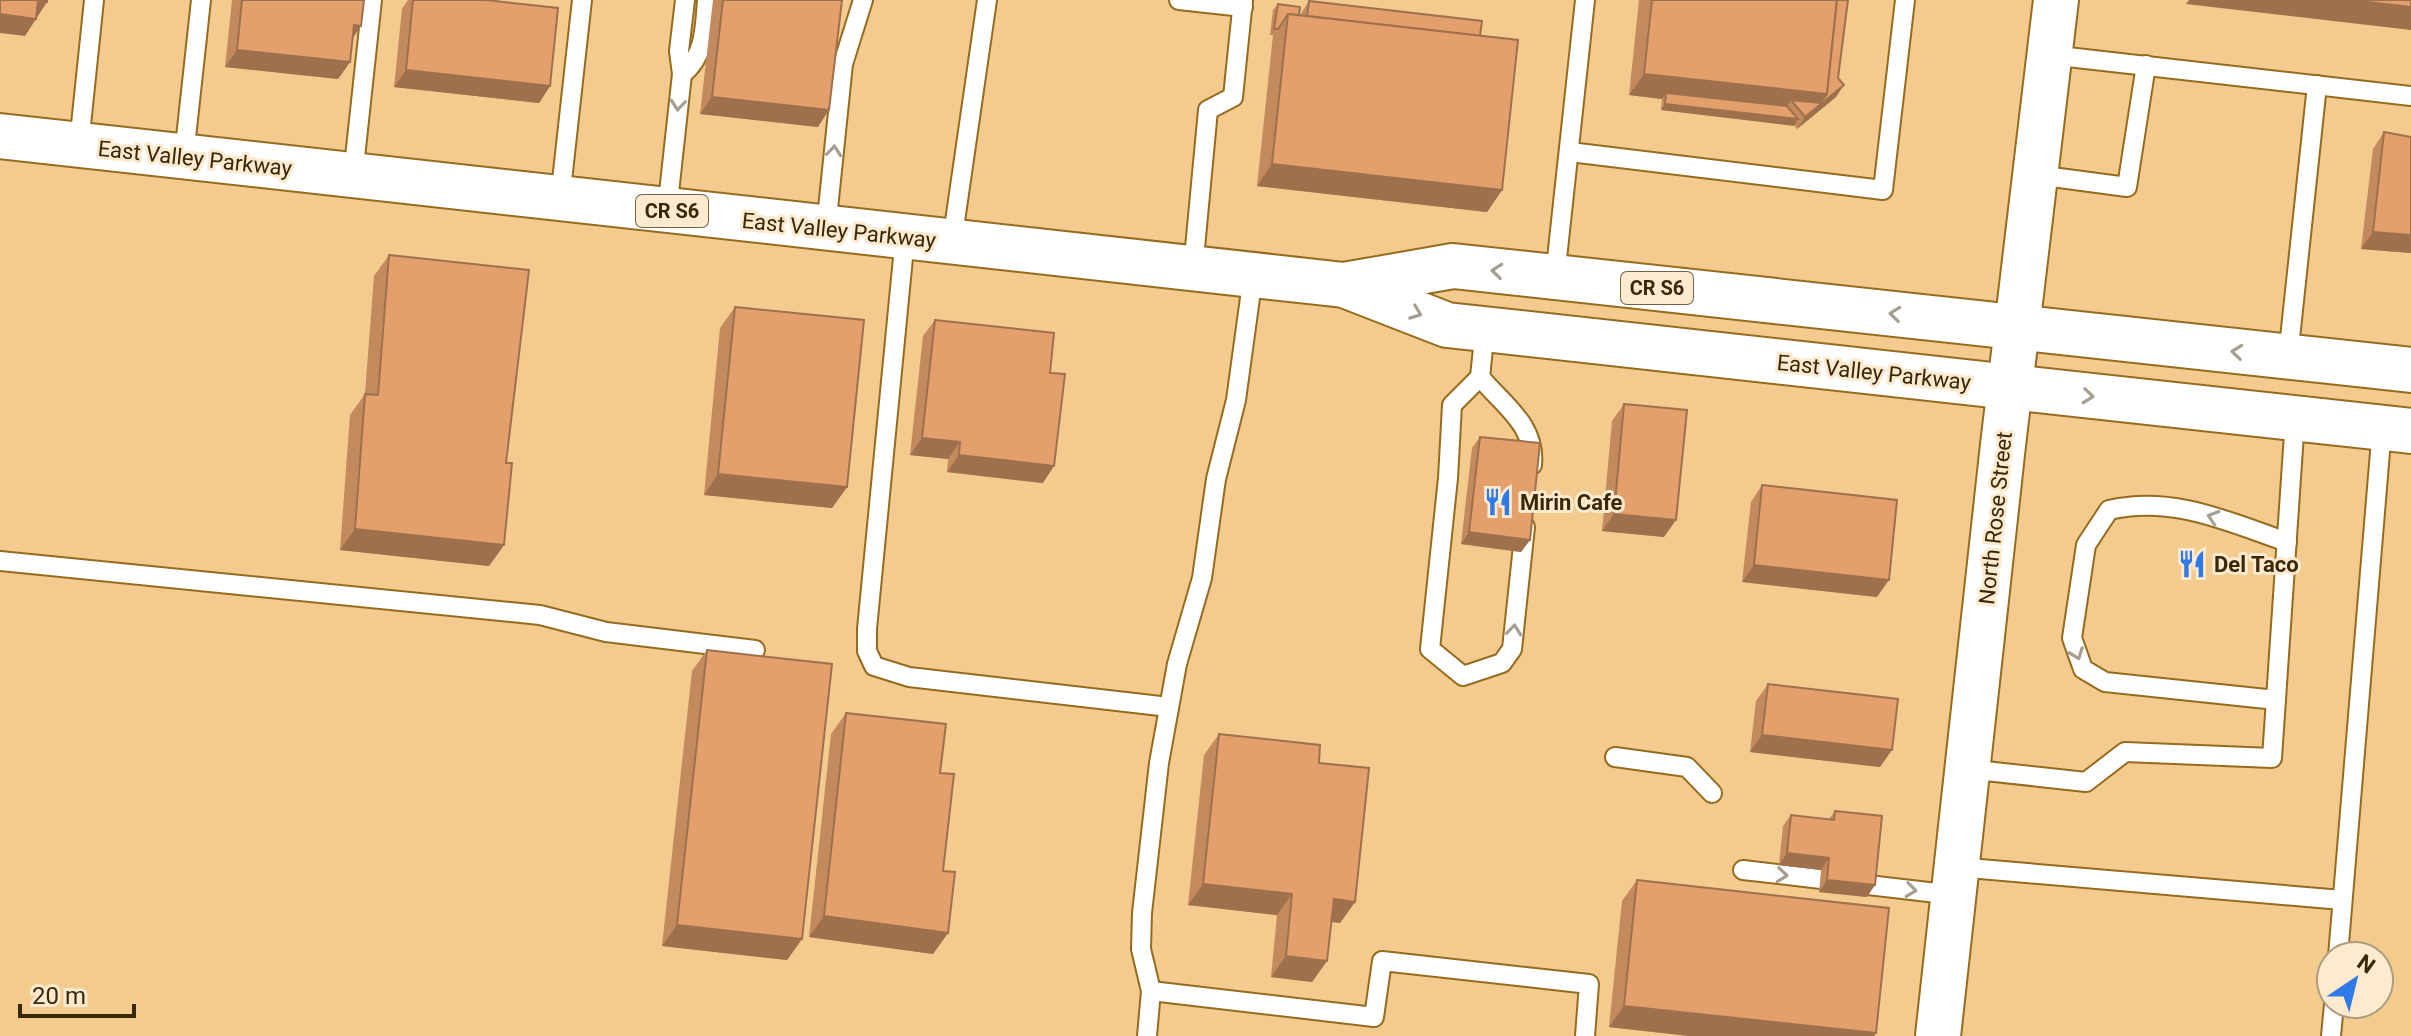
<svg xmlns="http://www.w3.org/2000/svg" width="2411" height="1036" font-family="Roboto,sans-serif">
<style>
.built{fill:#f3cb8e;fill-rule:evenodd}
.lines{fill:none;stroke-linecap:round;stroke-linejoin:round}
.lane-casing{stroke:#956b1e;stroke-width:22}
.secondary-casing{stroke:#956b1e;stroke-width:48}
.primary-casing{stroke:#956b1e;stroke-width:48}
.lane{stroke:#fff;stroke-width:18}
.secondary{stroke:#fff;stroke-width:44}
.primary{stroke:#fff;stroke-width:44}
.wall{fill:#c38a5e}
.shaded-wall{fill:#9f704c}
.building{fill:#e3a06d;stroke:#9f704c;stroke-width:2}
.oneway{stroke:#a69e90}
.labels{text-anchor:middle;stroke-width:6;stroke-linejoin:round;paint-order:stroke}
.shield{fill:#fdeacf;stroke:#746244;stroke-width:2}
.shield-label{font-size:20px;font-weight:bold;fill:#392808}
.street-label{font-size:22px;fill:#392808;stroke:#fdeacf}
.poi-label{font-size:22px;font-weight:bold;fill:#392808;stroke:#fdeacf;text-anchor:start}
</style>
<rect width="100%" height="100%" fill="#ffdaa1"/>
<path class="built" d="M0 0H2411V1036H0ZM2331 956H2379V1004H2331Z"/>
<g class="lines">
<defs>
<g id="lane">
<path d="M1179 0 1243 7"/>
<path d="M2050 55 2411 96"/>
<path d="M682 74C705 57 705 27 707 0"/>
<path d="M79 144 94 0"/>
<path d="M1570 152 1883 190 1905 0"/>
<path d="M184 156 201 0"/>
<path d="M2037 175 2127 187 2146 65"/>
<path d="M353 176 372 0"/>
<path d="M560 199 582 0"/>
<path d="M667 211 682 74 679 51 685 0"/>
<path d="M826 228 843 64 863 0"/>
<path d="M905 237 867 629V651L874 666 909 677 1169 707"/>
<path d="M952 242 987 0"/>
<path d="M1193 269 1208 110 1233 97 1243 0"/>
<path d="M1555 277 1585 0"/>
<path d="M1485 329 1480 377 1452 405 1448 478 1430 649 1463 676 1502 663 1512 649 1525 527"/>
<path d="M2288 357 2317 85"/>
<path d="M1480 377C1504 406 1536 425 1532 465"/>
<path d="M0 561 540 615 606 632 755 650"/>
<path d="M2276 700 2105 682 2083 669 2072 638 2086 545 2109 510C2172 495 2229 522 2287 542"/>
<path d="M1615 757 1687 767 1712 793"/>
<path d="M1967 769 2086 782 2125 752 2272 758 2295 419"/>
<path d="M1957 867 2342 900"/>
<path d="M1743 870 1821 879"/>
<path d="M1868 885 1954 895"/>
<path d="M2338 956 2382 428"/>
<path d="M1151 991 1374 1017 1382 961 1589 984 1585 1036"/>
<path d="M1147 1036 1151 991 1141 949 1142 913 1159 763 1177 664 1202 578 1216 479 1236 400 1253 276"/>
<path d="M2331 1036 2334 1004"/>
</g>
<path id="secondary" d="M1938 1036 2003 445 2056 0"/>
<g id="primary">
<path d="M0 136 1344 285 1447 325 2411 431"/>
<path d="M1344 285 1453 266 2411 370"/>
</g>
</defs>
<use href="#lane" class="lane-casing"/>
<use href="#secondary" class="secondary-casing"/>
<use href="#primary" class="primary-casing"/>
<use href="#lane" class="lane"/>
<use href="#secondary" class="secondary"/>
<use href="#primary" class="primary"/>
</g>
<g class="wall">
<path d="M232 0H364L361 26 353 38 350 62 338 79 225 67Z"/>
<path d="M408 0H486L550 86 539 103 394 87 402 9Z"/>
<path d="M713 0H842L818 127 700 114Z"/>
<path d="M1639 0H1848L1836 97 1797 129 1794 125 1661 110 1662 99 1629 95Z"/>
<path d="M1309 1 1480 36 1502 190 1487 212 1257 186 1273 35H1270L1273 10 1278 4 1300 15Z"/>
<path d="M2384 132 2411 137V253L2361 249 2373 149Z"/>
<path d="M389 255 506 463 504 545 489 566 340 550 350 415 365 394 374 276Z"/>
<path d="M735 307 847 487 832 508 704 495 720 328Z"/>
<path d="M935 320 1050 373 1043 483 947 472 948 459 910 455 923 336Z"/>
<path d="M1624 404 1664 537 1602 531 1612 421Z"/>
<path d="M1480 437 1530 540 1521 552 1461 544 1472 448Z"/>
<path d="M1762 485 1877 597 1742 582 1751 502Z"/>
<path d="M707 650 802 939 787 960 662 946 692 671Z"/>
<path d="M1768 684 1880 767 1750 752 1756 701Z"/>
<path d="M846 713 940 773 943 871 948 933 933 954 809 937 831 734Z"/>
<path d="M1219 734 1319 763 1355 902 1340 923 1332 922 1327 961 1312 982 1271 977 1277 915 1188 905 1204 755Z"/>
<path d="M1835 811 1867 897 1819 892 1821 870 1779 865 1783 826 1791 815 1829 819Z"/>
<path d="M1637 880 1876 1033 1874 1036H1689L1609 1027 1622 901Z"/>
</g>
<g class="shaded-wall">
<path d="M2189 0H2351L2411 7V30L2186 4Z"/>
<path d="M38 1 47 2 25 36 0 33V14Z"/>
<path d="M354 25 361 26 349 43Z"/>
<path d="M237 50 350 62 338 79 225 67Z"/>
<path d="M406 70 550 86 539 103 394 87Z"/>
<path d="M1644 74 1844 85 1836 97 1797 129 1805 117 1791 100 1783 112 1666 93 1662 99 1629 95Z"/>
<path d="M712 97 829 110 818 127 700 114Z"/>
<path d="M1665 104 1798 119 1794 126 1661 110Z"/>
<path d="M1272 164 1502 190 1487 212 1257 186Z"/>
<path d="M2373 232 2411 235V253L2361 249Z"/>
<path d="M922 438 960 442 948 459 910 455Z"/>
<path d="M959 455 1054 466 1043 483 947 472Z"/>
<path d="M718 474 847 487 832 508 704 495Z"/>
<path d="M1614 514 1676 520 1664 537 1602 531Z"/>
<path d="M355 529 504 545 489 566 340 550Z"/>
<path d="M1469 532 1530 540 1521 552 1461 544Z"/>
<path d="M1754 565 1889 580 1877 597 1742 582Z"/>
<path d="M1762 735 1892 750 1880 767 1750 752Z"/>
<path d="M1787 853 1829 858 1821 870 1779 865Z"/>
<path d="M1827 880 1875 885 1867 897 1819 892Z"/>
<path d="M1203 884 1292 894 1277 915 1188 905Z"/>
<path d="M1334 899 1355 902 1340 923 1319 920Z"/>
<path d="M824 916 948 933 933 954 809 937Z"/>
<path d="M677 925 802 939 787 960 662 946Z"/>
<path d="M1286 956 1327 961 1312 982 1271 977Z"/>
<path d="M1624 1006 1876 1033 1874 1036H1689L1609 1027Z"/>
</g>
<g class="building">
<path d="M0 0H47V2L38 1 36 19 0 14Z"/>
<path d="M242 0H364L361 26 354 25 350 62 237 50Z"/>
<path d="M413 0H486L558 8 550 86 406 70Z"/>
<path d="M723 0H842L829 110 712 97Z"/>
<path d="M1652 0H1837L1827 94 1644 74Z"/>
<path d="M1837 0H1848L1838 78 1844 85 1805 117 1791 100 1820 103 1827 94Z"/>
<path d="M2351 0H2411V7Z"/>
<path d="M1309 1 1482 21 1480 36 1307 16Z"/>
<path d="M1278 4 1300 7 1299 15 1288 14 1278 29H1274Z"/>
<path d="M1288 14 1518 40 1502 190 1272 164Z"/>
<path d="M1666 93 1787 106 1798 119 1665 104Z"/>
<path d="M2384 132 2411 137V235L2373 232Z"/>
<path d="M389 255 529 270 506 463H512L504 545 355 529 365 394 378 395Z"/>
<path d="M735 307 864 320 847 487 718 474Z"/>
<path d="M935 320 1054 333 1050 373 1065 374 1054 466 959 455 960 442 922 438Z"/>
<path d="M1624 404 1687 410 1676 520 1614 514Z"/>
<path d="M1480 437 1540 443 1530 540 1469 532Z"/>
<path d="M1762 485 1897 500 1889 580 1754 565Z"/>
<path d="M707 650 832 664 802 939 677 925Z"/>
<path d="M1768 684 1898 699 1892 750 1762 735Z"/>
<path d="M846 713 946 724 940 773 954 774 943 871 955 872 948 933 824 916Z"/>
<path d="M1219 734 1320 745 1319 763 1369 768 1355 902 1334 899 1327 961 1286 956 1292 894 1203 884Z"/>
<path d="M1835 811 1882 816 1875 885 1827 880 1829 858 1787 853 1791 815 1834 820Z"/>
<path d="M1637 880 1889 908 1876 1033 1624 1006Z"/>
</g>
<defs><path id="oneway-chevron" d="M-2-3.5L2.5 0L-2 3.5" fill="none" stroke-width="1.6" stroke-linecap="round" stroke-linejoin="round" transform="scale(2)"/></defs>
<g class="oneway">
<use href="#oneway-chevron" transform="translate(678 105) rotate(96)"/>
<use href="#oneway-chevron" transform="translate(834 151) rotate(-84)"/>
<use href="#oneway-chevron" transform="translate(1497 271) rotate(-174)"/>
<use href="#oneway-chevron" transform="translate(1416 313) rotate(21)"/>
<use href="#oneway-chevron" transform="translate(1895 314) rotate(-174)"/>
<use href="#oneway-chevron" transform="translate(2237 352) rotate(-174)"/>
<use href="#oneway-chevron" transform="translate(2088 396) rotate(6)"/>
<use href="#oneway-chevron" transform="translate(2213 517) rotate(-162)"/>
<use href="#oneway-chevron" transform="translate(1514 630) rotate(-84)"/>
<use href="#oneway-chevron" transform="translate(2077 654) rotate(70)"/>
<use href="#oneway-chevron" transform="translate(1782 875) rotate(6)"/>
<use href="#oneway-chevron" transform="translate(1911 890) rotate(7)"/>
</g>
<defs>
<symbol id="restaurant-bare" viewBox="-9 -9 18 18"><path d="M-5-6h1v4h1v-4h1v4h1v-4h1v5L-1.5 .5V6h-2V.5L-5-1ZM5-6V6H3V1.5H1.5Q1.5-4 5-6Z" fill="#2e7ae6" stroke="#fdeacf" stroke-width="2.5" paint-order="stroke"/></symbol>
</defs>
<g fill-rule="evenodd">
<use href="#restaurant-bare" x="1478" y="482" width="40" height="40"/>
<use href="#restaurant-bare" x="2172" y="544" width="40" height="40"/>
</g>
<g class="labels">
<g class="shield">
<rect x="636" y="195" width="72" height="32" rx="6"/>
<rect x="1621" y="272" width="72" height="32" rx="6"/>
</g>
<g class="shield-label">
<text x="672" y="218">CR S6</text>
<text x="1657" y="295">CR S6</text>
</g>
<g class="street-label">
<text transform="translate(195 158) rotate(6)" y="8">East Valley Parkway</text>
<text transform="translate(839 230) rotate(6)" y="8">East Valley Parkway</text>
<text transform="translate(1874 372) rotate(6)" y="8">East Valley Parkway</text>
<text transform="translate(1995 518) rotate(-84)" y="8">North Rose Street</text>
</g>
<g class="poi-label">
<text x="1520" y="510">Mirin Cafe</text>
<text x="2214" y="572">Del Taco</text>
</g>
</g>
<g transform="translate(2355 980) rotate(35)"><circle r="38" fill="#fdeacf" stroke="#af9c7f" stroke-width="2"/>
<path d="M0-6L14 30L0 20L-14 30Z" fill="#2e7ae6"/>
<text y="-12" font-size="22" font-weight="bold" text-anchor="middle" fill="#392808">N</text>
</g>
<path d="M20 1004v12h114v-12" fill="none" stroke="#392808" stroke-width="4"/>
<text x="32" y="1004" font-size="24" fill="#392808" stroke="#fdeacf" stroke-width="6" paint-order="stroke">20 m</text>
</svg>
